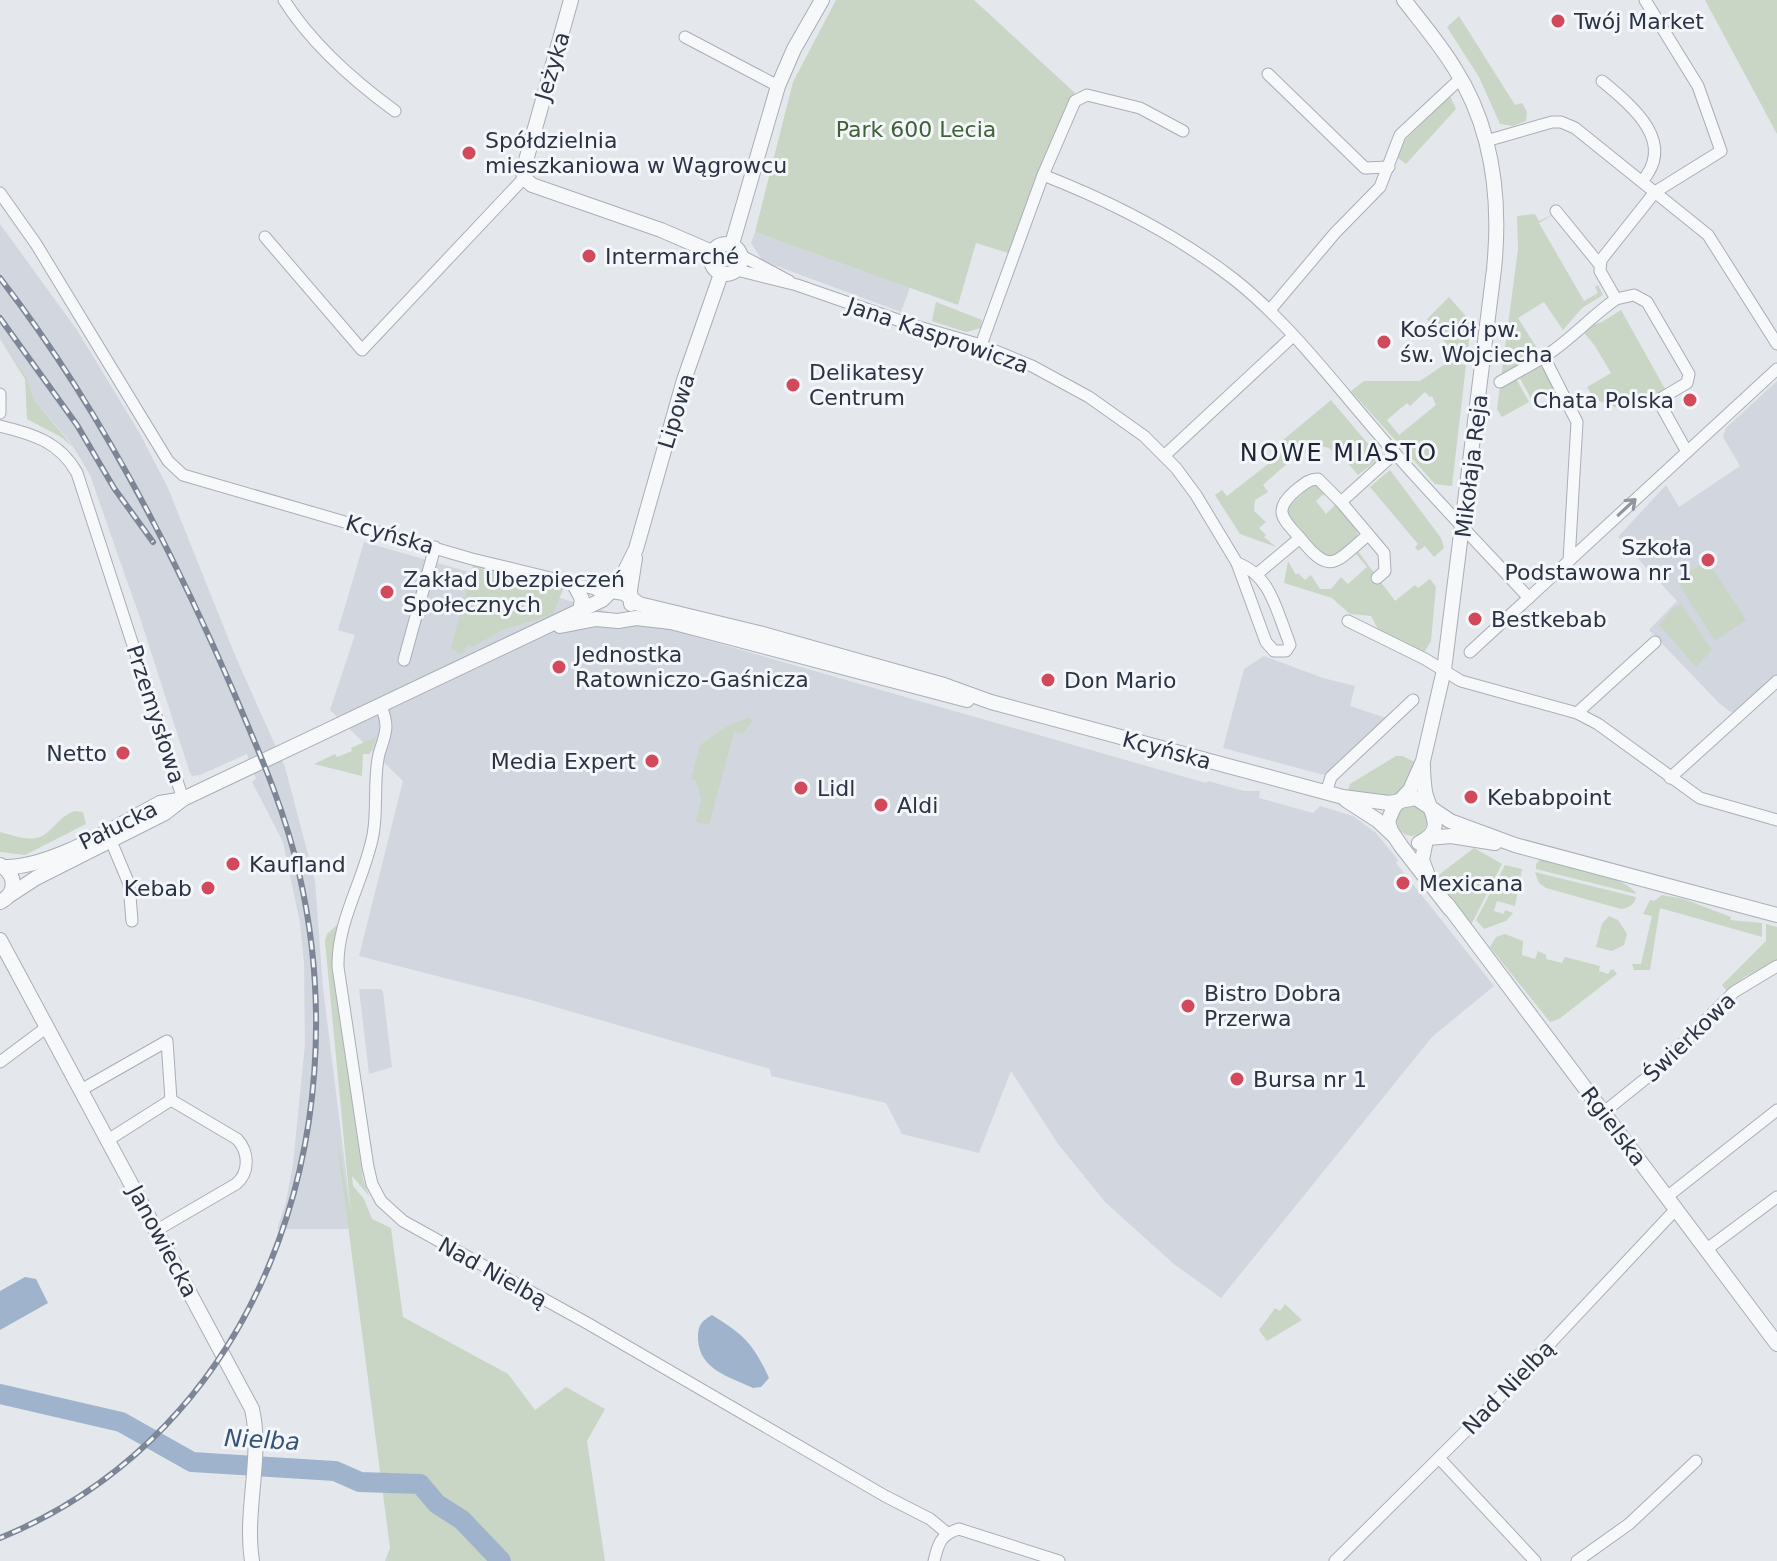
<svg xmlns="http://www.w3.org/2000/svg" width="1777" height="1561" font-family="'DejaVu Sans',sans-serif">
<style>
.built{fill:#d2d6de}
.green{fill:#c9d6c5;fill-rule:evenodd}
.water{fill:#9fb4cc}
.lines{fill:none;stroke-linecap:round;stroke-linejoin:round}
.river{stroke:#9fb4cc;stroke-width:20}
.minor-casing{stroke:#a9aeb7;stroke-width:13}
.tertiary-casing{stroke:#a9aeb7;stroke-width:16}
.minor{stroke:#f7f8fa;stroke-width:11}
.tertiary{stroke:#f7f8fa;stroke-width:14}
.rail-casing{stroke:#7d8696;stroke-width:6}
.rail{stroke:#f4f6f9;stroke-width:3;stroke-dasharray:9;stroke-linecap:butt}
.oneway{stroke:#9196a0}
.poi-dot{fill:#d1495b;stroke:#f4f6f9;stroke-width:3}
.labels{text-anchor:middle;stroke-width:6;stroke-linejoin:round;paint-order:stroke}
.poi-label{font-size:22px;fill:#2b3445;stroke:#f4f6f9;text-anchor:start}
.street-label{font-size:22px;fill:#2b3445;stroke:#f4f6f9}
.park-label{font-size:22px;fill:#3f6138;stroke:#f4f6f9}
.neighbourhood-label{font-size:24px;letter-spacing:2px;fill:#1d2536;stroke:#f4f6f9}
.water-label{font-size:24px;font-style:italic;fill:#34527a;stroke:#f4f6f9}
</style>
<rect width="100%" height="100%" fill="#e4e7ec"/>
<g class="built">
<path d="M0 224 77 330 139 432 168 488 237 660 285 767 315 881 323 988 353 1229H277L286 1202 293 1164 305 1044 304 963 300 923 283 842 252 782 256 779 247 754 200 775 192 776 190 773 141 621 90 475 71 443 34 400 27 378 0 339Z"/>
<path d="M755 232 910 287 901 312 763 261 751 243Z"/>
<path d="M1777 381V681L1740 715 1729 711 1718 702 1649 630 1677 601 1618 537 1666 485 1679 507 1740 466 1723 437 1726 428Z"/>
<path d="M364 542 1206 783 1208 781 1244 791H1260L1259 798 1313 813 1320 806 1353 816 1376 833 1398 860 1396 863 1494 986 1432 1037 1221 1298 1174 1264 1106 1203 1058 1144 1011 1071 979 1153 902 1134 886 1103 771 1076 770 1069 531 1000 359 956 403 781 330 710 355 635 338 630Z"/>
<path d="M1264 656 1323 678 1355 686 1350 706 1386 718 1324 775 1223 748 1244 669Z"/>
<path d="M359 989H381L383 992 392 1067 369 1074Z"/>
</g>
<g class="green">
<path d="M836 0H974L1075 93 1031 193 1008 253 976 243 958 305 755 232 793 82Z"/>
<path d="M1705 0H1777V134Z"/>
<path d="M1459 16 1515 105 1522 103 1527 112 1526 121 1513 126 1500 124 1479 77 1447 27Z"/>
<path d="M1450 96 1456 109 1406 164 1398 158 1402 143Z"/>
<path d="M1535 214 1539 221 1554 214 1539 223 1584 301 1598 293 1595 287 1598 285 1603 295 1582 308 1563 330 1544 302 1518 318 1560 385 1532 400 1517 373 1514 375 1529 402 1502 417 1497 409 1518 249 1517 216Z"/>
<path d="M1449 297 1471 322 1468 349 1453 345 1448 346 1427 319Z"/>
<path d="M936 302 982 320 981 328 966 332 932 321Z"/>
<path d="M1621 310 1665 389 1625 411 1594 399 1587 387 1611 373 1595 346 1581 329 1602 322Z"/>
<path d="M0 339 27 378 34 400 74 448 61 437 27 419 25 379Z"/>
<path d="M1448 362 1466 365 1452 486 1435 484 1351 391 1364 381H1420ZM1425 392 1430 397 1432 396 1436 405 1399 435 1387 420 1407 403 1410 406Z"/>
<path d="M1331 400 1380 458 1358 475 1341 455 1338 457C1330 443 1313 443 1303 455L1301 452C1288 463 1276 473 1263 485L1268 492 1255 500 1254 511 1266 522 1259 528 1266 535 1264 537 1276 547 1240 534 1215 495 1222 490 1227 496 1276 458 1274 453 1286 445 1283 440Z"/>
<path d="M1390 470 1441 538 1444 548 1434 557 1425 546 1418 551 1415 547 1418 544 1370 487Z"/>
<path d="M1319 485 1326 492 1316 501 1326 514 1336 504 1357 529 1358 537 1344 551 1330 558 1323 556 1289 515 1287 508 1311 486Z"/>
<path d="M1354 546 1395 601 1415 585 1418 588 1430 579 1436 587 1431 641 1423 654 1379 631 1371 616 1350 614 1332 598 1284 583 1288 561 1296 575 1298 573 1305 580 1311 575 1320 589H1331L1341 577 1348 584 1367 567 1352 549Z"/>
<path d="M1707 560 1746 620 1715 641 1676 580Z"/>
<path d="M474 562 564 587 553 614 503 630 472 647 469 644 464 649 466 651 459 654 451 648Z"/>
<path d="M1681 604 1712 650 1696 667 1659 625 1672 609Z"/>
<path d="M749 717 753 721 742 734 734 732 709 825 696 822 701 800 696 780 691 779 700 745 726 727Z"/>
<path d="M376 737 370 754H363L362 776 314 764 335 754 337 757 352 751 351 748Z"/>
<path d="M1396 756H1402L1415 762 1404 791 1392 798 1348 791 1350 784Z"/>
<circle cx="1412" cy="821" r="15"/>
<path d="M74 811 83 812 86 824 25 855 0 852V832C16 836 35 845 49 831 59 822 62 816 74 811Z"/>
<path d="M1474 848 1502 864 1471 925 1436 877Z"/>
<path d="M1540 860C1560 861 1629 878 1636 894L1536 869V864Z"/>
<path d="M1505 865 1522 869 1515 906 1497 901 1494 911 1504 914 1505 910 1513 913 1506 921 1484 929 1476 920Z"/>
<path d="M1535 872 1636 897C1635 904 1629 908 1621 909L1546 888 1539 883Z"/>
<path d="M1662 895 1684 899 1731 917 1730 920 1762 923V937L1660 908 1650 970H1634L1632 964H1641L1652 916 1643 914 1650 900 1654 901Z"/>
<path d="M1609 916 1618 920 1627 934 1624 945 1612 951 1596 947 1602 924Z"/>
<path d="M1766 924 1777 927V960L1743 978 1727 991 1722 985 1766 941Z"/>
<path d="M337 925 332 958 363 1179 369 1196 352 1176 353 1186 364 1199 372 1219 391 1228 403 1317 508 1374 535 1410 566 1387 605 1409 587 1441 605 1561H385L390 1548 336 1133 351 1214 325 941 327 934Z"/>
<path d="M1505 934 1523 941 1522 955 1535 959 1538 951 1546 955V959L1562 963 1565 957 1600 966 1599 971 1608 974 1611 969 1614 970 1617 974 1559 1019 1550 1022 1490 947 1496 937Z"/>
<path d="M1285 1304 1302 1320 1267 1341 1259 1330 1275 1308 1280 1311Z"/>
</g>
<g class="water">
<path d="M25 1277 36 1279 48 1303 0 1330V1291Z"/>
<path d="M712 1315C744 1335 753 1343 769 1378L761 1387 753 1388C730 1377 700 1370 698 1340 698 1326 700 1322 712 1315Z"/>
</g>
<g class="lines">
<path class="river" d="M0 1394 121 1422 192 1462 335 1471 360 1482 420 1484 437 1504 462 1520 501 1561"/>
<defs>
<g id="minor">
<path d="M284 0C311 43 354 81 395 111"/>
<path d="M685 37 778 86"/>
<path d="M1268 74 1365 168 1389 167"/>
<path d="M1602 81C1632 106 1677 142 1642 181"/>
<path d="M1486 141 1552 122H1561L1575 128 1708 235 1777 344"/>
<path d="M1043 175C1112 202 1176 234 1235 280 1290 324 1334 383 1380 436 1428 492 1479 544 1529 598"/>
<path d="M0 193 36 244 168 461 183 475 472 559 595 589 605 596"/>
<path d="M1556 211 1600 265"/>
<path d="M265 237 362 350 524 178"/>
<path d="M742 256 789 281"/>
<path d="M737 270 797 285 912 325 981 345 1032 366 1089 397 1144 436 1176 468 1196 495 1237 563"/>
<path d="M1616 299 1634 295 1647 302 1689 374 1687 383 1658 400 1687 452"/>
<path d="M1270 310 1335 233 1380 187 1400 135 1461 78"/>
<path d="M981 345 1043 175 1075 101 1087 95 1140 108 1183 131"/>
<path d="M1500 382 1544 357"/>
<path d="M0 394V413"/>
<path d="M0 426C33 434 60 442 77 473L183 799"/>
<path d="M1164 456 1293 336"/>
<path d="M1300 538C1283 519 1272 511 1295 491 1303 485 1308 479 1318 479L1341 502"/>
<path d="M1569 561 1577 422 1544 357C1572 339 1589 318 1616 299L1600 271 1601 260 1655 192 1721 151 1698 86 1645 0"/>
<path d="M1237 563C1270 575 1276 609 1288 639L1290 645 1286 651H1274L1266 642Z"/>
<path d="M1257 574 1300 538C1331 577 1335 562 1368 535"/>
<path d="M1377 578 1385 571 1384 553 1341 502 1395 453"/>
<path d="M1348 621 1425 659 1461 681 1577 713 1598 724 1700 798 1777 820"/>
<path d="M1470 652 1777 369"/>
<path d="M404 660 435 547"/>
<path d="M381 706C390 728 385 734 379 754 373 778 378 809 373 835 364 881 337 920 338 967L368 1167 372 1184 381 1201 403 1221 587 1323 885 1496 930 1519 947 1533"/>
<path d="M1577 713 1655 642"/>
<path d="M1670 778 1777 681"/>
<path d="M1326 793 1331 777 1413 700"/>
<path d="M111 841 129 884 132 921"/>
<path d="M0 1062 47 1027"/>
<path d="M81 1090 167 1041 171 1100"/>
<path d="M1604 1112 1655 1071 1734 992 1777 966"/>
<path d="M108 1140 171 1100"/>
<path d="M1668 1196 1777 1110"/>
<path d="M157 1230 236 1184C250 1172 249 1152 237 1139L171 1100"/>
<path d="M1707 1249 1777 1197"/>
<path d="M1439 1458 1535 1561"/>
<path d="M934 1561C938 1544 941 1534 959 1529L1059 1561"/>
<path d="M1335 1561 1495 1402 1677 1208"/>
<path d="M1577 1561 1629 1524 1696 1461"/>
</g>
<g id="tertiary">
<path d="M571 0 523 171 524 178 532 185 661 230 712 252"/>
<path d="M1404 0C1421 22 1440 44 1455 69 1493 129 1501 200 1494 269L1444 670 1423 761 1410 790 1394 807 1388 821 1391 831 1401 846 1450 909"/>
<circle cx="726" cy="259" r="15"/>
<path d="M732 244 778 86 794 49 822 0"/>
<path d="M574 584 582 599 580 612"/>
<path d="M612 591 624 593 639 604 759 633 944 685 991 702 1343 797 1389 803 1416 798 1450 821 1515 845 1777 915"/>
<path d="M631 604 630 590 635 558"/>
<path d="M560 626 596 619 618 621 636 618 671 622 967 700"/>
<path d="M1346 800 1377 820 1393 835"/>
<path d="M1428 838 1451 836 1495 843"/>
<path d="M1426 840 1422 860 1427 873"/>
<path d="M1419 843C1447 830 1430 813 1425 792 1424 784 1423 775 1423 766"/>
<path d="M3 867C50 869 118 825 160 803L178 800"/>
<path d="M10 895 36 878 165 813 183 799 602 600 619 583 636 549 684 380 721 274"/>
<path d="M0 902C17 893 17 875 0 865"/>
<path d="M1447 904 1777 1344"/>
<path d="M0 940 252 1409C263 1457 244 1511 252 1561"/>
</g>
</defs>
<use href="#minor" class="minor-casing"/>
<use href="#tertiary" class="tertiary-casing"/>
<use href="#minor" class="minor"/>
<use href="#tertiary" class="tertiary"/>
<defs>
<g id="rail">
<path d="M0 278C96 402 172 549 234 693 259 752 285 810 299 873 359 1134 261 1431 0 1538"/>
<path d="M0 318 77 425 114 488 153 542"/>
</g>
</defs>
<use href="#rail" class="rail-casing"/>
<use href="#rail" class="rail"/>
</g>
<defs><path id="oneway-shaft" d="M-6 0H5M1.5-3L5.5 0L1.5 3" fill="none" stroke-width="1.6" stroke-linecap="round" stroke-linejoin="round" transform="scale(2)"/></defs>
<use class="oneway" href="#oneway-shaft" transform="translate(1627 507) rotate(-43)"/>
<g class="poi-dot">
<circle cx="1558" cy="21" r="8"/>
<circle cx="469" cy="153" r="8"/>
<circle cx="589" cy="256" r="8"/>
<circle cx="1384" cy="342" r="8"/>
<circle cx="793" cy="385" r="8"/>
<circle cx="1690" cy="400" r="8"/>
<circle cx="1708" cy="560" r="8"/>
<circle cx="387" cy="592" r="8"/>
<circle cx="1475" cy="619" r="8"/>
<circle cx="559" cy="667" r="8"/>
<circle cx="1048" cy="680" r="8"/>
<circle cx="123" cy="753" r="8"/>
<circle cx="652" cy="761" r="8"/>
<circle cx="801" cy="788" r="8"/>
<circle cx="1471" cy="797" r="8"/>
<circle cx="881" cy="805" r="8"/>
<circle cx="233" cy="864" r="8"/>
<circle cx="1403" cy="883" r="8"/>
<circle cx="208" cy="888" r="8"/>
<circle cx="1188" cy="1006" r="8"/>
<circle cx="1237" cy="1079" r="8"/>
</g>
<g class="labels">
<g class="poi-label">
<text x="1574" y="29">Twój Market</text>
<text x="485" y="148">Spółdzielnia<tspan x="485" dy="25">mieszkaniowa w Wągrowcu</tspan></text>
<text x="605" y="264">Intermarché</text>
<text x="1400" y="337">Kościół pw.<tspan x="1400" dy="25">św. Wojciecha</tspan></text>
<text x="809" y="380">Delikatesy<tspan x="809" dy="25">Centrum</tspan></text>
<text x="1674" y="408" text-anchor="end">Chata Polska</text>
<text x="1692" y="555" text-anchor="end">Szkoła<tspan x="1692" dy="25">Podstawowa nr 1</tspan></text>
<text x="403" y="587">Zakład Ubezpieczeń<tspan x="403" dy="25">Społecznych</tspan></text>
<text x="1491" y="627">Bestkebab</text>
<text x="575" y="662">Jednostka<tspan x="575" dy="25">Ratowniczo-Gaśnicza</tspan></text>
<text x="1064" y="688">Don Mario</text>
<text x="107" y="761" text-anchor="end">Netto</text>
<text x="636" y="769" text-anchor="end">Media Expert</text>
<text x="817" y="796">Lidl</text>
<text x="1487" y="805">Kebabpoint</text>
<text x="897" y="813">Aldi</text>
<text x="249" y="872">Kaufland</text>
<text x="1419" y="891">Mexicana</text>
<text x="192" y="896" text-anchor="end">Kebab</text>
<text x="1204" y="1001">Bistro Dobra<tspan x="1204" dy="25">Przerwa</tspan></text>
<text x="1253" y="1087">Bursa nr 1</text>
</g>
<g class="street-label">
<text transform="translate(552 66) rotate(-73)" y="8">Jeżyka</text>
<text transform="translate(938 335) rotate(19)" y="8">Jana Kasprowicza</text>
<text transform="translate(676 411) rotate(-73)" y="8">Lipowa</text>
<text transform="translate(1471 466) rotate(-83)" y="8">Mikołaja Reja</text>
<text transform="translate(390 534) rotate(16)" y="8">Kcyńska</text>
<text transform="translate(156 714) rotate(72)" y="8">Przemysłowa</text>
<text transform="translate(1167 750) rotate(15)" y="8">Kcyńska</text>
<text transform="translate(118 825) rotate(-26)" y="8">Pałucka</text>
<text transform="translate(1689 1037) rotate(-44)" y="8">Świerkowa</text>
<text transform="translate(1614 1126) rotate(53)" y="8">Rgielska</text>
<text transform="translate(163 1241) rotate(62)" y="8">Janowiecka</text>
<text transform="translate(493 1272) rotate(29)" y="8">Nad Nielbą</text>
<text transform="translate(1508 1387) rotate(-46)" y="8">Nad Nielbą</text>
</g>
<g class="park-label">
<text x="916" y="137">Park 600 Lecia</text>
</g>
<g class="neighbourhood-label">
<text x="1339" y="461">NOWE MIASTO</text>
</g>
<g class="water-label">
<text transform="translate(262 1440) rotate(3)" y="8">Nielba</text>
</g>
</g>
</svg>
